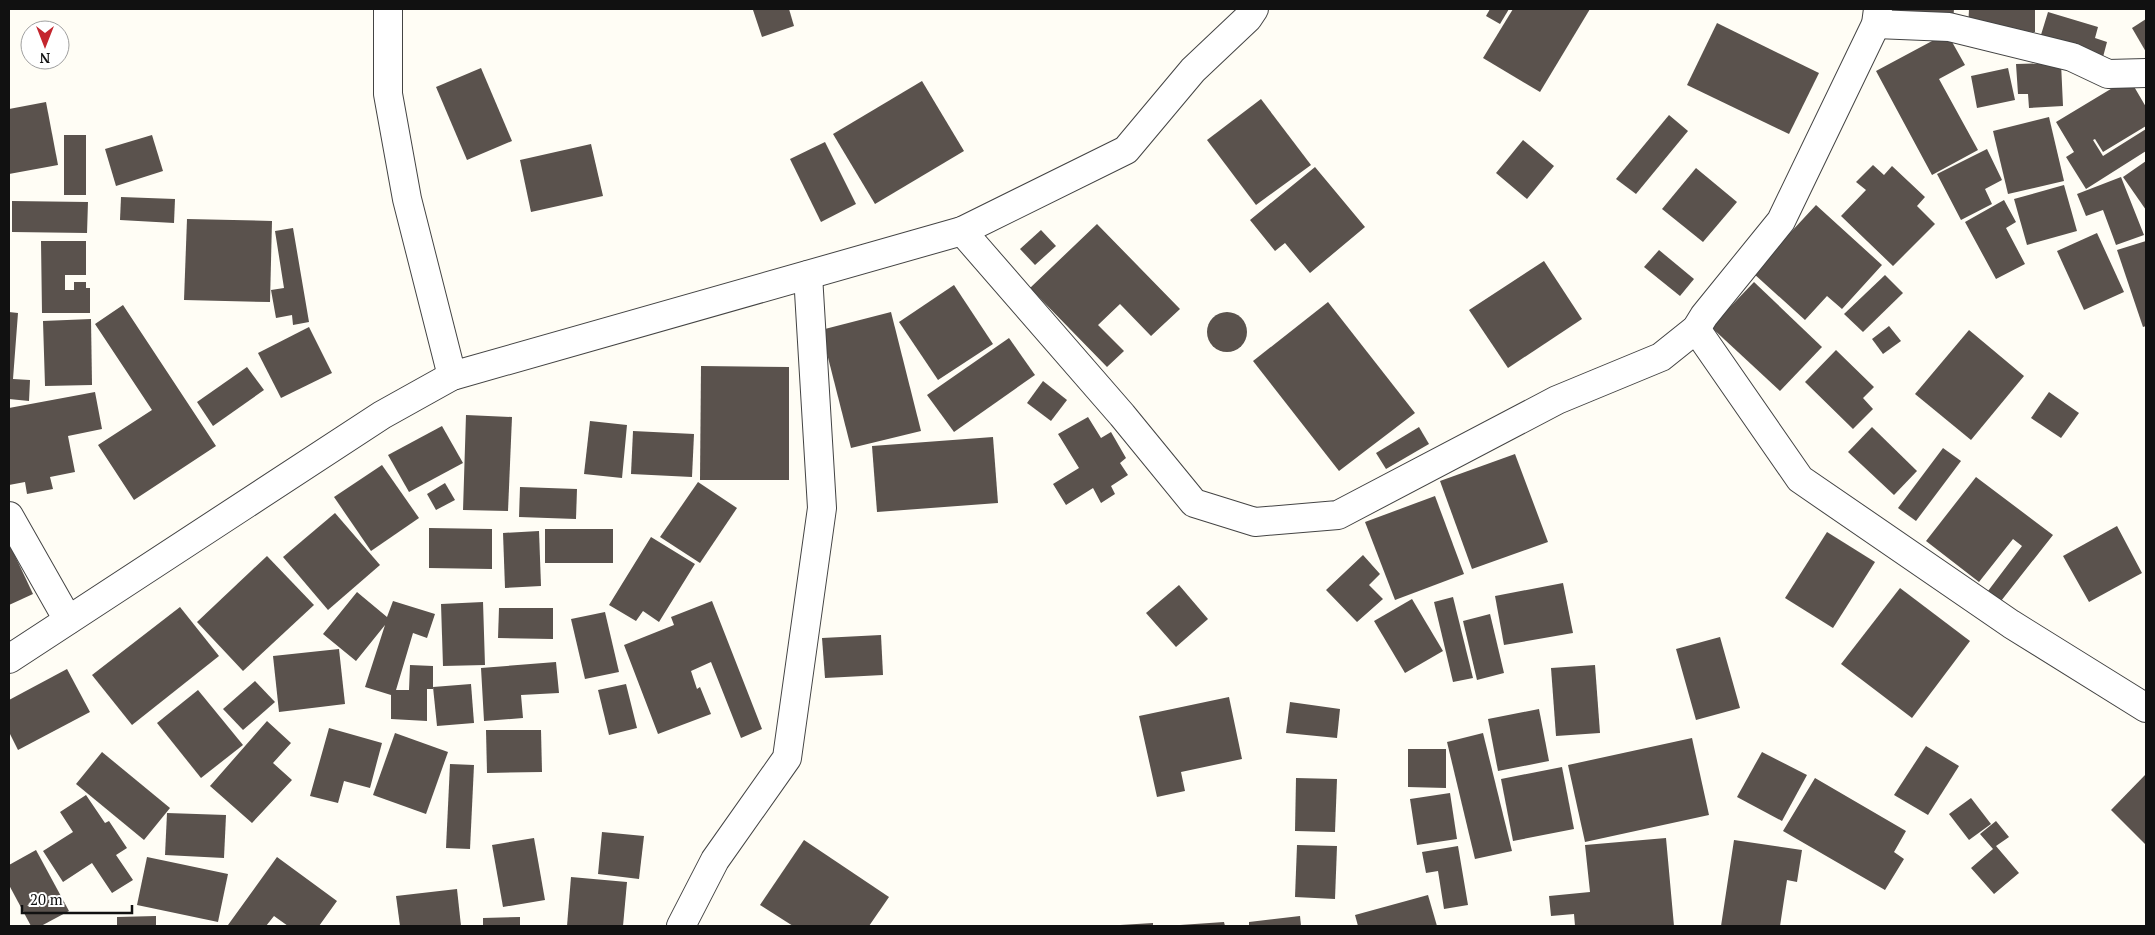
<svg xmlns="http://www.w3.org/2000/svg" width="2155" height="935" font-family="'PT Serif',serif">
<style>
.building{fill:#5a524d}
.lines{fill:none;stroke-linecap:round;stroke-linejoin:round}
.minor-casing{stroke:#444;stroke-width:30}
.minor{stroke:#fff;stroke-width:28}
</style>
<rect width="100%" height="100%" fill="#fffdf5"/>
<g class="building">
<path d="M756 9H789L794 26 762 37 753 10Z"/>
<path d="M1490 9H1509L1500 24 1486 16Z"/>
<path d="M1513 9H1590L1540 92 1483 58Z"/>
<path d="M1898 9H1954L1953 21 1898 17Z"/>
<path d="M1969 9H2035V32L1968 30Z"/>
<path d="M2048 12 2098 27 2095 38 2107 42 2103 57 2040 38Z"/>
<path d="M2146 19V52L2132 28Z"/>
<path d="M1717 23 1819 73 1789 134 1687 85Z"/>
<path d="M1947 33 1965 65 1939 79 1978 150 1932 175 1876 71Z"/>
<path d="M2061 63 2063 106 2029 108 2028 94H2018L2016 64Z"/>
<path d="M481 68 512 141 467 160 436 87Z"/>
<path d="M2008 68 2015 100 1977 108 1971 76Z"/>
<path d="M2129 78 2146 107V126L2103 152 2095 139 2093 140 2103 156 2146 129V151L2086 189 2066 157 2074 152 2056 122Z"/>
<path d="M922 81 964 151 875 204 833 134Z"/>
<path d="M1261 99 1311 165 1256 205 1207 140Z"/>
<path d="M46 102 58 165 9 174V109Z"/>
<path d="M1669 115 1688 131 1636 194 1616 179Z"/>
<path d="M2049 117 2064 181 2008 194 1993 131Z"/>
<rect x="64" y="135" width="22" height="60"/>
<path d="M152 135 163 171 116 186 105 149Z"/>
<path d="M1523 140 1554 166 1527 199 1496 173Z"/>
<path d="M825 142 856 204 821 222 790 159Z"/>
<path d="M591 144 603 196 531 212 520 160Z"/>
<path d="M1987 149 2002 180 1985 189 1992 204 1961 220 1937 174Z"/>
<path d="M2146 161V210L2123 177Z"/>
<path d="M1873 165 1884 175 1892 166 1925 197 1917 206 1935 224 1893 266 1841 216 1866 190 1856 182Z"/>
<path d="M1315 167 1365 227 1310 273 1285 243 1275 251 1250 220Z"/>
<path d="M1696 168 1737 202 1703 242 1662 209Z"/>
<path d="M2121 177 2144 235 2116 245 2103 210 2086 216 2077 194Z"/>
<path d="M2064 185 2077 231 2027 245 2014 199Z"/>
<path d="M121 197 175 199 174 223 120 220Z"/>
<path d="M2004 200 2016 222 2006 228 2025 264 1996 279 1965 222Z"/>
<path d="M12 201 88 202 87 233 12 232Z"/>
<path d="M1816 205 1882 265 1842 309 1827 296 1805 320 1753 273Z"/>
<path d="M187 219 272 221 270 302 184 300Z"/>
<path d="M1097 224 1180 309 1151 336 1120 304 1098 325 1124 351 1107 367 1030 288Z"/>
<path d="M293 228 309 322 293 325 292 315 276 318 271 290 284 288 275 231Z"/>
<path d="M1041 230 1056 246 1035 265 1020 249Z"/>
<path d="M2097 233 2124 292 2084 310 2057 251Z"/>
<path d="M41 241H86V275H65V290H74V282H86V288H90V313H42Z"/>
<path d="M2146 241V326L2143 327 2117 250Z"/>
<path d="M1659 250 1694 279 1680 296 1644 267Z"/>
<path d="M1544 261 1582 319 1508 368 1469 310Z"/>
<path d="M1885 275 1903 293 1863 332 1844 314Z"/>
<path d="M1754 282 1822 347 1780 391 1711 327Z"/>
<path d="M954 285 993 344 938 380 899 322Z"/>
<path d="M1328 302 1415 413 1339 471 1253 361Z"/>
<path d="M123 305 216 446 134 500 98 445 152 410 95 324Z"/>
<path d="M9 312 18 313 13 379 30 380 29 401 9 399Z"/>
<path d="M891 312 921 431 851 448 821 330Z"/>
<circle cx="1227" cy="332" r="20"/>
<path d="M91 319 92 385 45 386 43 321Z"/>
<path d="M1889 326 1901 341 1883 354 1872 339Z"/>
<path d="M309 327 332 373 281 398 258 353Z"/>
<path d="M1969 330 2024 376 1971 440 1915 394Z"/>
<path d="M1009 338 1035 375 954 432 927 395Z"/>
<path d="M1836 350 1874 387 1863 398 1873 409 1853 429 1805 382Z"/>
<path d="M701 366 789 367V480H700Z"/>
<path d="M247 367 264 390 213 426 197 402Z"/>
<path d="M1043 381 1067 400 1051 421 1027 403Z"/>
<path d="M95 392 102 429 68 436 75 472 50 477 53 489 27 494 25 482 9 485V408Z"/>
<path d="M2049 392 2079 413 2061 438 2031 418Z"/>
<path d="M466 415 512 417 508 511 463 510Z"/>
<path d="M1088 417 1101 438 1111 432 1126 458 1120 463 1128 475 1111 486 1115 494 1101 503 1093 488 1066 505 1053 484 1079 468 1058 434Z"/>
<path d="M590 421 627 425 622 478 584 474Z"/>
<path d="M442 426 463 463 409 492 388 455Z"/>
<path d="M1419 427 1429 444 1386 469 1376 453Z"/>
<path d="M1872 427 1917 471 1894 495 1848 452Z"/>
<path d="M633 431 694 434 692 477 631 474Z"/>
<path d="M993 437 998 503 877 512 872 446Z"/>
<path d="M1943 448 1961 461 1916 521 1898 508Z"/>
<path d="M1515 454 1548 542 1472 569 1440 481Z"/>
<path d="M382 465 419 518 371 551 334 497Z"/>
<path d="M1976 477 2053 535 2001 601 1988 591 2022 546 2013 539 1979 582 1926 541Z"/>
<path d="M698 482 737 508 700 563 660 537Z"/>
<path d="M445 483 455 500 436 510 427 494Z"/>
<path d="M520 487 577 489 576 519 519 517Z"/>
<path d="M1435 496 1464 574 1395 600 1365 522Z"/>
<path d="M335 513 380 565 328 610 283 557Z"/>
<path d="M2117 526 2142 573 2089 602 2063 556Z"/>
<path d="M429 528 492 529V569L429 568Z"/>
<rect x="545" y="529" width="68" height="34"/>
<path d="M539 531 541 586 505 588 503 533Z"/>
<path d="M1827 532 1875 562 1833 628 1785 598Z"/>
<path d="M651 537 695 564 659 622 643 611 636 621 609 605Z"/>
<path d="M9 543 33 594 9 605Z"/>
<path d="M1363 555 1380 574 1369 585 1383 599 1357 622 1326 590Z"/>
<path d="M267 556 314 605 243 671 197 622Z"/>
<path d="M1563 583 1573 633 1504 645 1495 596Z"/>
<path d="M1179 585 1208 619 1176 647 1146 613Z"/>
<path d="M1900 588 1970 641 1912 718 1841 664Z"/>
<path d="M357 592 387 617 393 601 435 614 427 638 413 633 396 690H409L410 665 433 666V689H427V721L391 719V695L365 687 385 625 356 661 323 634Z"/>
<path d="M1453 597 1473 678 1453 682 1434 602Z"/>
<path d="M1412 599 1443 651 1405 673 1374 621Z"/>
<path d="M712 601 762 729 741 738 711 662 691 671 697 689 700 687 711 714 658 734 624 645 674 625 671 617Z"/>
<path d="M483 602 485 665 443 666 441 604Z"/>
<path d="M180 607 219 656 132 725 92 675Z"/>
<path d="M499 608H553V639L498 638Z"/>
<path d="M605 612 619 672 585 679 571 619Z"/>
<path d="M1490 614 1504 673 1477 680 1463 621Z"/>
<path d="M881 635 883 675 825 678 822 638Z"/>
<path d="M1720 637 1740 708 1696 720 1676 649Z"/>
<path d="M339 649 345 704 279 712 273 656Z"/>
<path d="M556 662 559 693 521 695 523 718 484 721 481 668Z"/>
<path d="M1595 665 1600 733 1556 736 1551 668Z"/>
<path d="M67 669 90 712 18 750 9 732V700Z"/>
<path d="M255 681 275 702 243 730 223 709Z"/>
<path d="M471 684 474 723 437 726 433 687Z"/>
<path d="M626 684 637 728 609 735 598 690Z"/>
<path d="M198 690 243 745 201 778 157 723Z"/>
<path d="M1229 697 1242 759 1181 772 1185 791 1157 797 1139 716Z"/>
<path d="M1290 702 1340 709 1337 738 1286 733Z"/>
<path d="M1539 709 1549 761 1498 771 1488 719Z"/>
<path d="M267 721 291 743 273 763 292 780 252 823 210 786Z"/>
<path d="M329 728 382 743 370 788 344 781 338 803 310 796Z"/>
<path d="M486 730H541L542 772 487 773Z"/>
<path d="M395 733 448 752 426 814 373 795Z"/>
<path d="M1483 733 1512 851 1475 859 1447 742Z"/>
<path d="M1692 738 1709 815 1585 842 1568 765Z"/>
<path d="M1926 746 1959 766 1928 815 1894 795Z"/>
<path d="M1408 749H1446V788L1408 787Z"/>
<path d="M102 752 170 808 144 840 76 784Z"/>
<path d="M1762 752 1807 775 1782 821 1737 797Z"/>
<path d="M450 764 474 765 470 849 446 848Z"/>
<path d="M1562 767 1574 829 1513 841 1501 779Z"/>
<path d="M2146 774V845L2111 810Z"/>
<path d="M1296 778 1337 779 1335 832 1295 831Z"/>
<path d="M1815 778 1906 831 1894 852 1904 859 1885 890 1783 831Z"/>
<path d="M1450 793 1457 839 1417 845 1410 799Z"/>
<path d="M86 795 105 823 109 821 127 848 116 855 133 880 112 893 92 863 63 882 43 851 73 832 60 812Z"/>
<path d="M1971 798 1991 824 1969 840 1949 814Z"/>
<path d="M167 813 226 815 224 858 165 855Z"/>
<path d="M1996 821 2009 837 1996 846 2019 873 1994 894 1971 868 1993 849 1980 834Z"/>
<path d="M602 832 644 836 639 879 598 874Z"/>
<path d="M534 838 545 900 503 907 492 845Z"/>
<path d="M1666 838 1674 926H1575L1574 914 1551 916 1549 896 1590 892 1585 845Z"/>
<path d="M804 840 889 897 869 926H793L760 905Z"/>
<path d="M1734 840 1802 850 1797 882 1787 880 1780 926H1721Z"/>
<path d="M1297 845 1337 846 1335 899 1295 897Z"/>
<path d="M1458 846 1468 905 1444 909 1438 871 1426 873 1422 852Z"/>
<path d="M36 850 69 911 41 926H31L9 885V865Z"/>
<path d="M147 857 228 874 218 922 137 905Z"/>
<path d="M277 857 337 901 319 926H288L274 916 266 926H229L228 925Z"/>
<path d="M571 877 627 882 623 926H567Z"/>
<path d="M457 889 461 926H400L396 896Z"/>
<path d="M1428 895 1437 926H1358L1355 915Z"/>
<path d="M156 916V926H117V917Z"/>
<path d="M1300 916 1301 926H1249V922Z"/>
<path d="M520 917V926H483V918Z"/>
<path d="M1224 922 1225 926H1180V925Z"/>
<path d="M1153 923V926H1120V925Z"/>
</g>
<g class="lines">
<defs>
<g id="minor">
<path d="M388 9V94L407 199 452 376"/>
<path d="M1876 24 1949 27 2072 57 2108 74 2146 73"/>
<path d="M962 231 1122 415 1194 503 1255 522 1338 515 1557 400 1661 357 1696 329 1704 316 1781 221 1876 24 1878 9"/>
<path d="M1696 329 1800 479 2011 624 2146 708"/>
<path d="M9 516 68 620"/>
<path d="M9 659 382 415 452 376 962 231 1126 150 1193 70 1248 18 1254 9"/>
<path d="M681 926 715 860 787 758 822 508 808 275"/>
</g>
</defs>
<use href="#minor" class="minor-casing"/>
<use href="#minor" class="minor"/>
</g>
<rect width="2155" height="935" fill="none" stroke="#111111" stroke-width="20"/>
<g transform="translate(45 45) rotate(180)"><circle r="24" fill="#ffffff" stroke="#a0a0a0"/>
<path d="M0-4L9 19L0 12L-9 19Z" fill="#c4262e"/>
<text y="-8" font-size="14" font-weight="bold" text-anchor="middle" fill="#111111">N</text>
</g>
<path d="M22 905v8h110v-8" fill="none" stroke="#111111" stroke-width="2.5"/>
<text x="30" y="905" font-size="15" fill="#111111" stroke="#ffffff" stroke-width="4" paint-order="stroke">20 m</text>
</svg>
